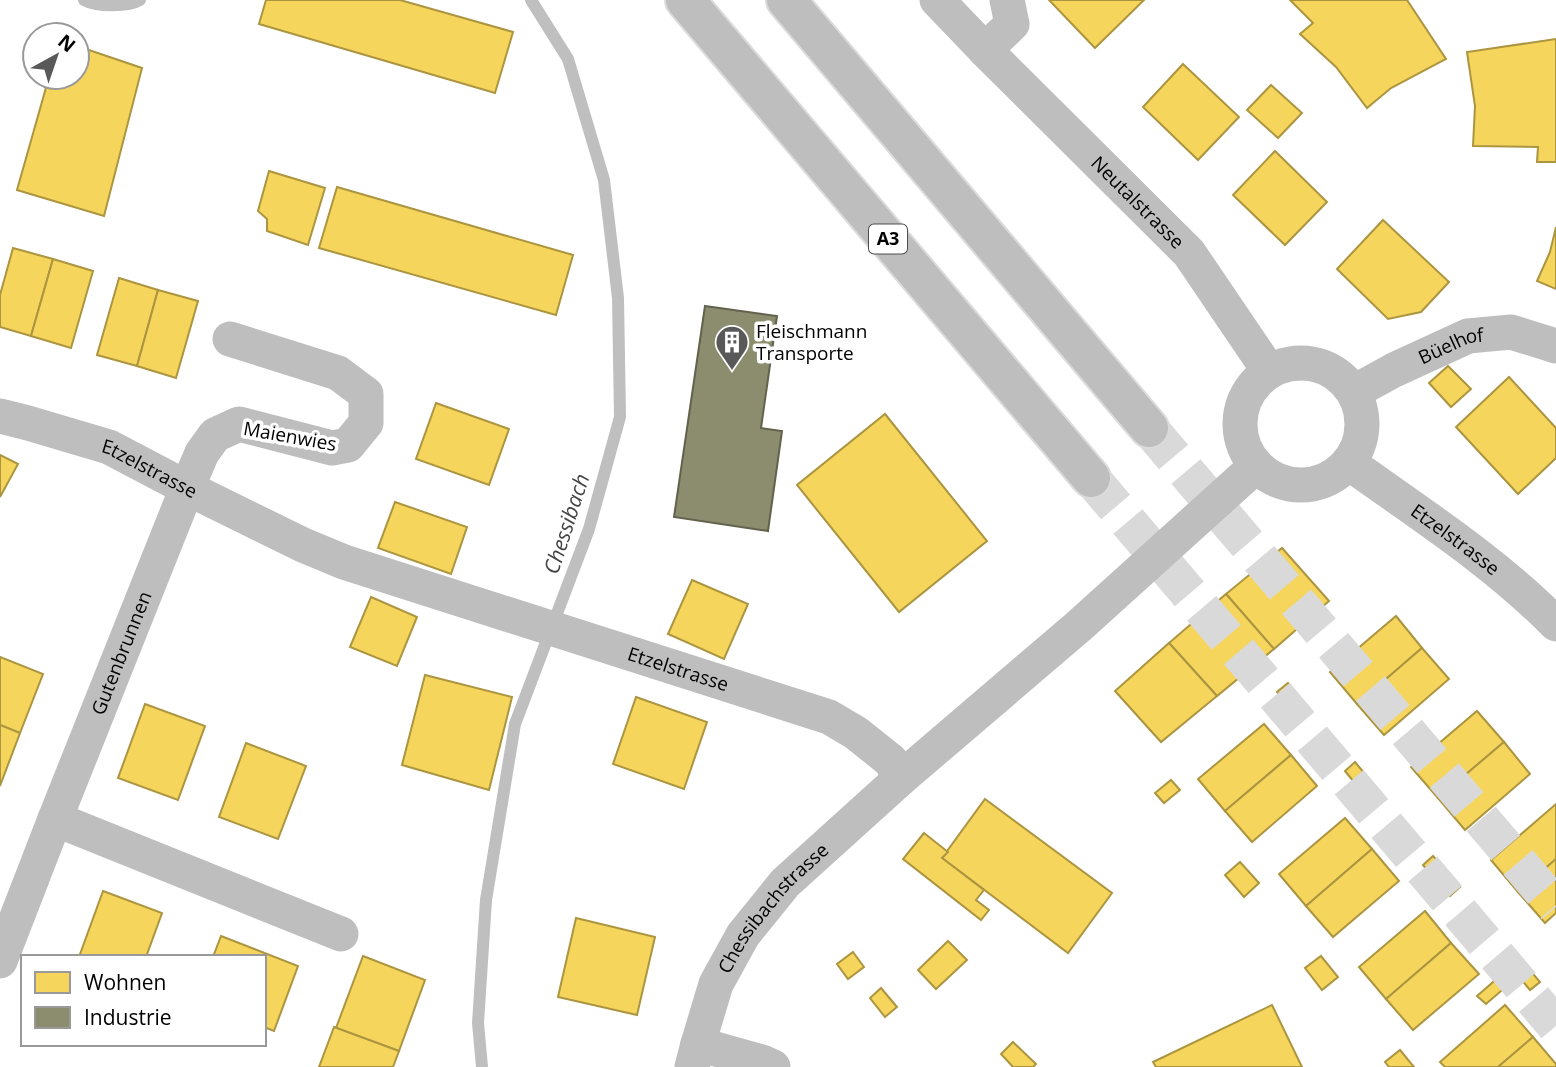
<svg xmlns="http://www.w3.org/2000/svg" width="1556" height="1067" font-family="'Open Sans',sans-serif">
<style>
.homes{fill:#f6d55c;stroke:#ac9540;stroke-width:2}
.industry{fill:#8c8c6e;stroke:#62624d;stroke-width:2}
.lines{fill:none;stroke-linecap:round;stroke-linejoin:round}
.stream{stroke:#bfbfbf;stroke-width:12}
.motorway-tunnel{stroke:#d9d9d9;stroke-width:38;stroke-dasharray:38 19;stroke-linecap:butt}
.motorway-casing{stroke:#dbdbdb;stroke-width:42}
.minor{stroke:#bebebe;stroke-width:35}
.motorway{stroke:#bebebe;stroke-width:38}
.labels{text-anchor:middle;stroke-width:7;stroke-linejoin:round;paint-order:stroke}
.shield{fill:#fff;stroke:#4c4c4c;stroke-width:2}
.shield-label{font-size:18px;font-weight:bold;fill:#000}
.street-label{font-size:19px;fill:#000;stroke:#fff}
.poi-label{font-size:19px;fill:#000;stroke:#fff;text-anchor:start}
.water-label{font-size:21px;font-style:italic;fill:#444;stroke:#fff}
</style>
<rect width="100%" height="100%" fill="#fff"/>
<g class="homes">
<path d="M266 0H400L513 32 495 93 259 24Z"/>
<path d="M1049 0H1144L1095 48Z"/>
<path d="M1290 0H1407L1446 59 1391 88 1367 108 1336 67 1300 34 1313 23Z"/>
<path d="M1556 39V162H1537L1538 147 1473 146 1475 106 1467 52Z"/>
<path d="M77 46 142 68 104 216 17 190 49 77H77Z"/>
<path d="M1183 64 1239 117 1198 160 1143 107Z"/>
<path d="M1271 85 1302 113 1278 138 1247 110Z"/>
<path d="M1275 151 1327 202 1285 245 1233 195Z"/>
<path d="M269 171 325 188 308 245 267 231V219L258 211Z"/>
<path d="M337 187 573 255 556 315 319 248Z"/>
<path d="M1383 220 1449 282 1421 312 1388 319 1337 269Z"/>
<path d="M1556 227V289L1537 281 1550 252Z"/>
<path d="M13 248 53 259 31 336 0 327V295Z"/>
<path d="M53 259 93 271 71 348 31 336Z"/>
<path d="M119 278 158 290 137 366 97 355Z"/>
<path d="M158 290 198 301 176 378 137 366Z"/>
<path d="M1448 366 1471 389 1451 407 1429 383Z"/>
<path d="M1509 377 1556 428V458L1518 494 1456 427Z"/>
<path d="M436 403 509 429 489 485 416 459Z"/>
<path d="M885 414 987 541 899 612 797 485Z"/>
<path d="M0 455 18 464 0 497Z"/>
<path d="M395 502 467 527 451 574 378 548Z"/>
<path d="M1282 548 1329 601 1274 649 1226 594Z"/>
<path d="M692 580 748 604 724 659 668 634Z"/>
<path d="M1226 594 1274 649 1217 696 1169 643Z"/>
<path d="M371 597 417 617 397 666 350 647Z"/>
<path d="M1396 616 1422 648 1357 704 1330 672Z"/>
<path d="M1169 643 1217 696 1161 742 1115 691Z"/>
<path d="M1422 648 1449 679 1384 735 1357 704Z"/>
<path d="M0 657 43 674 20 733 0 725Z"/>
<path d="M425 675 512 697 489 790 402 765Z"/>
<path d="M1288 683 1301 700 1290 709 1277 692Z"/>
<path d="M636 697 707 722 684 789 613 764Z"/>
<path d="M145 704 205 726 178 800 118 778Z"/>
<path d="M1477 711 1504 742 1438 798 1411 767Z"/>
<path d="M1264 724 1291 755 1225 811 1198 779Z"/>
<path d="M0 725 20 733 0 786Z"/>
<path d="M1504 742 1530 774 1465 830 1438 798Z"/>
<path d="M246 743 306 766 278 839 219 817Z"/>
<path d="M1291 755 1317 786 1252 842 1225 811Z"/>
<path d="M1355 762 1381 793 1370 802 1345 771Z"/>
<path d="M1171 780 1180 790 1164 803 1155 793Z"/>
<path d="M985 799 1112 893 1068 953 942 858Z"/>
<path d="M1556 804V859L1518 892 1491 860Z"/>
<path d="M1345 818 1372 849 1306 906 1279 874Z"/>
<path d="M924 833 948 852 942 858 984 890 976 900 989 910 981 920 903 859Z"/>
<path d="M1372 849 1399 881 1333 937 1306 906Z"/>
<path d="M1433 856 1460 887 1450 896 1423 865Z"/>
<path d="M1556 859V913L1545 923 1518 892Z"/>
<path d="M1240 862 1259 883 1244 897 1225 875Z"/>
<path d="M103 891 162 913 146 957H79Z"/>
<path d="M1425 911 1451 943 1386 999 1359 967Z"/>
<path d="M576 918 655 937 637 1015 558 997Z"/>
<path d="M221 936 298 966 274 1031 264 1027V957H213Z"/>
<path d="M948 941 967 960 936 989 918 970Z"/>
<path d="M1451 943 1479 974 1413 1030 1386 999Z"/>
<path d="M1513 950 1540 982 1530 990 1503 958Z"/>
<path d="M853 952 864 967 848 979 837 964Z"/>
<path d="M363 956 425 980 399 1051 336 1028Z"/>
<path d="M1321 956 1338 977 1322 990 1305 968Z"/>
<path d="M1500 976 1508 985 1486 1004 1477 996Z"/>
<path d="M881 988 897 1007 885 1017 870 998Z"/>
<path d="M1272 1005 1302 1067H1156L1153 1062Z"/>
<path d="M1505 1005 1533 1037 1498 1067H1445L1440 1062Z"/>
<path d="M334 1027 399 1051 393 1067H319Z"/>
<path d="M1533 1037 1556 1064V1067H1498Z"/>
<path d="M1013 1042 1036 1064 1033 1067H1013L1001 1054Z"/>
<path d="M1400 1050 1414 1067H1389L1385 1062Z"/>
</g>
<path class="industry" d="M705 306 777 316 761 428 782 431 768 531 674 517Z"/>
<g class="lines">
<g class="stream">
<path d="M84 0C96 7 129 7 140 0"/>
<path d="M482 1067 478 1023 486 900 515 724 589 529 620 417 618 298 604 180 568 59 531 0"/>
</g>
<g class="motorway-tunnel">
<path d="M1149 428 1556 907"/>
<path d="M1091 478 1556 1026"/>
</g>
<defs>
<g id="motorway">
<path d="M685 0 1091 478"/>
<path d="M786 0 1149 428"/>
</g>
</defs>
<use href="#motorway" class="motorway-casing"/>
<g class="minor">
<path id="s1" d="M937 0 985 50 1189 253 1269 371"/>
<path d="M985 50 1012 24 1007 0"/>
<circle cx="1301" cy="424" r="61"/>
<path id="s2" d="M1354 392 1394 370 1468 336 1511 332 1556 346"/>
<path id="s3" d="M0 416 28 423 109 447 187 488 303 545 344 562 829 717 856 733 891 761 900 779"/>
<path id="s4" d="M1349 463C1420 514 1494 561 1556 624"/>
<path d="M55 819 341 934"/>
<path id="s5" d="M0 961 55 819 187 488 202 453 215 435 239 424 332 448 348 445 366 423V394L338 373 230 339"/>
<path d="M698 1044 762 1062 773 1067"/>
<path id="s6" d="M692 1067 698 1044 716 984 743 935 785 883 900 779 1079 626 1256 466"/>
</g>
<use href="#motorway" class="motorway"/>
</g>
<defs>
<symbol id="building-pin" viewBox="-11 -11 22 30"><path d="M0 17L-7.5 6A9.5 9.5 0 1 1 7.5 6Z" fill="#595959" stroke="#fff"/><path d="M-4-6H4V6H1V3H-1V6H-4ZM-2.5-4.3h1.7v1.8h-1.7ZM.8-4.3h1.7v1.8H.8ZM-2.5-1h1.7V.8h-1.7ZM.8-1h1.7V.8H.8Z" fill="#fff"/></symbol>
</defs>
<g fill-rule="evenodd">
<use href="#building-pin" x="713" y="323" width="38" height="52"/>
</g>
<g class="labels">
<rect class="shield" x="869" y="224.5" width="38" height="29" rx="5"/>
<g class="shield-label">
<text x="888" y="245">A3</text>
</g>
<g class="street-label">
<text dy="7" stroke="none"><textPath href="#s1" startOffset="285">Neutalstrasse</textPath></text>
<text dy="7" stroke="none"><textPath href="#s2" startOffset="108">Büelhof</textPath></text>
<text transform="translate(290 436) rotate(10)" y="7">Maienwies</text>
<text dy="7" stroke="none"><textPath href="#s3" startOffset="159">Etzelstrasse</textPath></text>
<text dy="7" stroke="none"><textPath href="#s4" startOffset="131">Etzelstrasse</textPath></text>
<text dy="7" stroke="none"><textPath href="#s5" startOffset="331">Gutenbrunnen</textPath></text>
<text dy="7" stroke="none"><textPath href="#s3" startOffset="726">Etzelstrasse</textPath></text>
<text dy="7" stroke="none"><textPath href="#s6" startOffset="182">Chessibachstrasse</textPath></text>
</g>
<g class="poi-label">
<text x="756" y="338">Fleischmann<tspan x="756" dy="22">Transporte</tspan></text>
</g>
<g class="water-label">
<text transform="translate(567 524) rotate(-72)" y="7">Chessibach</text>
</g>
</g>
<rect x="21" y="955" width="245" height="91" fill="#ffffff" stroke="#999999" stroke-width="2"/>
<rect x="35" y="972" width="35" height="21" fill="#f6d55c" stroke="#999999" stroke-width="2"/>
<text x="84" y="990" font-size="21" fill="#000000">Wohnen</text>
<rect x="35" y="1007" width="35" height="21" fill="#8c8c6e" stroke="#999999" stroke-width="2"/>
<text x="84" y="1025" font-size="21" fill="#000000">Industrie</text>
<g transform="translate(56 56) rotate(40)"><circle r="33" fill="#ffffff" stroke="#999999" stroke-width="2"/>
<path d="M0-5L12 26L0 18L-12 26Z" fill="#595959"/>
<text y="-10" font-size="19" font-weight="bold" text-anchor="middle" fill="#000000">N</text>
</g>
</svg>
